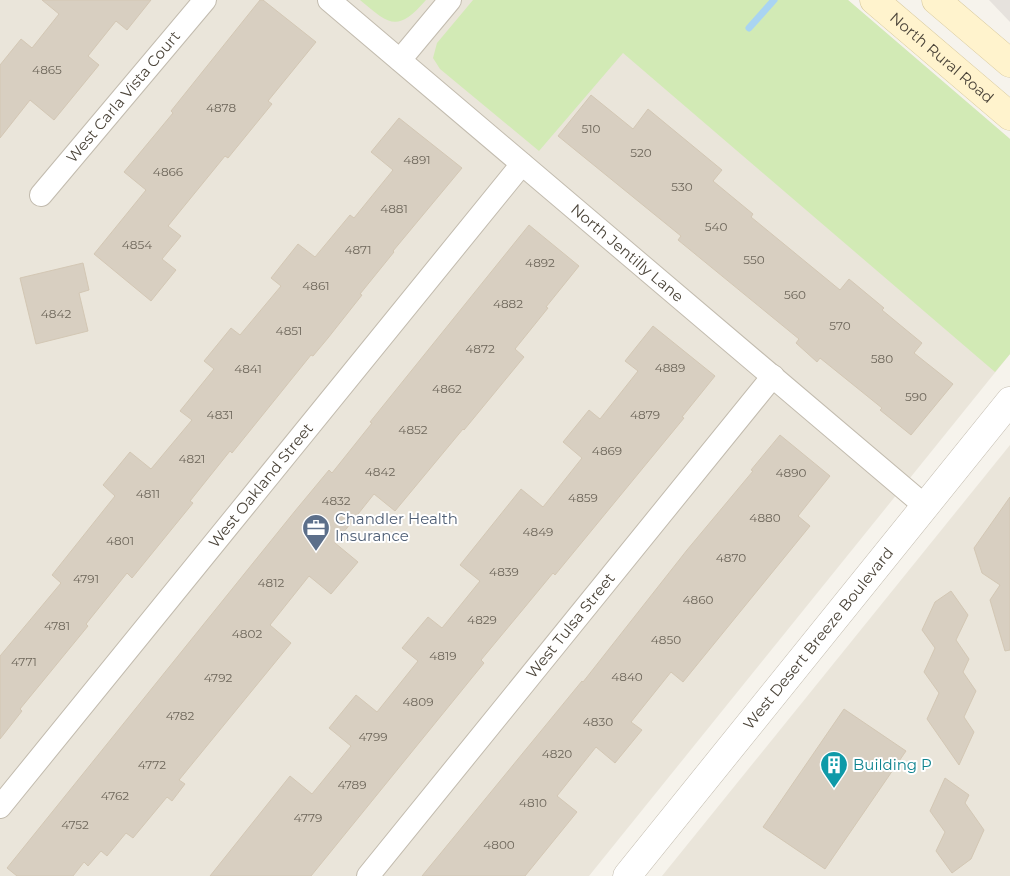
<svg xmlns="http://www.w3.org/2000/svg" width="1010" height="876" font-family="Montserrat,sans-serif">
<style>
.residential{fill:#eae5da}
.industrial{fill:#e6e2dd}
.green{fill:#d2eab5}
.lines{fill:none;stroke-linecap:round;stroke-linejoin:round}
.stream{stroke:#a9d4f2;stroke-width:7}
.building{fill:#d8cfc1;stroke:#d3c7b4}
.minor-casing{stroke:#c2bbae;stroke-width:24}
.tertiary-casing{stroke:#c2bbae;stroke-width:29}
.secondary-casing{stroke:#d6c79b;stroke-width:29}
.minor{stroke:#fff;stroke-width:22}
.tertiary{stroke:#fff;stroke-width:28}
.secondary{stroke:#fff3cd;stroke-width:28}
.labels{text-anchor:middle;stroke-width:4;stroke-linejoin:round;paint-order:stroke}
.number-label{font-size:12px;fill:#6e675b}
.street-label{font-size:15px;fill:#4b4439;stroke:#fff}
.service-label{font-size:15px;fill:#4e5e75;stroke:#fff;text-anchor:start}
.culture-label{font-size:15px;fill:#0d838f;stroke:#fff;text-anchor:start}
</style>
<rect width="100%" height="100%" fill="#f6f3ec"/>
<g class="residential">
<path d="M0 0H848L1010 139V354L589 876H0Z"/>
<path d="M1010 445V876H662Z"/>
</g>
<path class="industrial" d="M989 0H1010V22Z"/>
<g class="green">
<path d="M360 0H426C397 33 390 25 360 0Z"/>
<path d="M473 0H848L1010 139V354L995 372 623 53 539 151 440 69 433 58 437 43Z"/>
</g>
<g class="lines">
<path class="stream" d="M749 28 774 0"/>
</g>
<g class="building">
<path d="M42 0H151L127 30 116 21 88 56 99 65 54 120 30 100 0 138V65L21 39 32 48 59 14Z"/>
<path d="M260 0H263L316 42 268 101 272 104 228 158 225 156 168 226 181 236 162 259 176 270 151 301 94 254 146 190 124 172 173 113 171 111Z"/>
<path d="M591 95 633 129 648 109 722 170 713 181 753 214 751 217 840 290 849 279 884 308 882 310 922 343 914 353 953 384 911 435 880 410 882 408 820 358 817 362 796 343 799 339 678 240 681 236 558 136Z"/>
<path d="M399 118 462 168 393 251 394 252 360 294 362 295 328 338 313 356 311 355 232 453 230 451 190 501 193 503 132 578 127 573 86 624 88 626 20 709 22 711 0 739V656L61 583 52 575 115 496 103 485 130 452 151 469 192 420 180 411 214 369 204 361 231 328 240 335 281 286 271 278 298 244 315 257 350 215 354 218 393 170 371 152Z"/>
<path d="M529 225 579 266 546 307 548 308 515 349 524 357 464 430 463 429 395 511 374 494 335 543 358 562 331 594 309 576 270 625 291 643 179 780 185 784 172 801 167 797 133 838 126 833 107 856 101 851 88 866 84 862 73 876H17L7 868 295 511 329 470 332 473 372 423 370 422Z"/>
<path d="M83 263 89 290 79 293 88 331 36 344 20 278Z"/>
<path d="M653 326 715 376 682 417 684 418 555 575 553 573 520 613 481 660 484 663 311 876H210L290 776 312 794 351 746 329 728 356 695 377 712 418 661 402 648 428 617 442 628 480 581 460 565 521 489 543 507 582 458 563 442 589 410 600 419 638 371 625 361Z"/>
<path d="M780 435 830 476 798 516 810 526 683 682 671 672 631 722 642 730 615 763 596 747 557 796 577 812 525 876H422L582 681 583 682 687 550 753 471 751 470Z"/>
<path d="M1010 497V650L1005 651 990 600 1000 585 982 573 974 548Z"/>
<path d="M951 591 968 615 956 640 969 659 963 672 976 691 964 717 974 732 959 765 927 719 939 693 924 672 935 648 922 630 935 602Z"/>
<path d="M844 709 906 751 825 869 763 827Z"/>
<path d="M945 778 969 795 965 803 984 830 971 859 952 873 936 851 945 832 930 811Z"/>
</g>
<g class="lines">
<defs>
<g id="minor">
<path id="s1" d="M329 0 925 506"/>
<path d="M400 60 450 0"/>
<path id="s2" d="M41 195 205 0"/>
<path id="s3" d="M0 807 522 164"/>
<path id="s4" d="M368 876 773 376"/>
</g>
<g id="tertiary">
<path id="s5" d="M627 876 1010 401"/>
</g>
<g id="secondary">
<path id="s6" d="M874 0 1010 116"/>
<path d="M936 0 1010 63"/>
</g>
</defs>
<use href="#minor" class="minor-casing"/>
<use href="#tertiary" class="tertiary-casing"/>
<use href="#secondary" class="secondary-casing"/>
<use href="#minor" class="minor"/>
<use href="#tertiary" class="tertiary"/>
<use href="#secondary" class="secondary"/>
</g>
<defs>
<symbol id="office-pin" viewBox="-11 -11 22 30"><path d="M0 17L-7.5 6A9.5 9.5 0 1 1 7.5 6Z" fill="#5c6f8a" stroke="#fff"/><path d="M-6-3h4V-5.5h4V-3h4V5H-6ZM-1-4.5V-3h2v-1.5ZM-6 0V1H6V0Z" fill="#fff"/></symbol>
<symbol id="building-pin" viewBox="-11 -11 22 30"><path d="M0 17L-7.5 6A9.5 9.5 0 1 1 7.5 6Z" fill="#0f9aa8" stroke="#fff"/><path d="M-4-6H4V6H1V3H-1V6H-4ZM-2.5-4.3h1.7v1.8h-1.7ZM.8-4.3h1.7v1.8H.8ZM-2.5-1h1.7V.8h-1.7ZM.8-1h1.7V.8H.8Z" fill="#fff"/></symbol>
</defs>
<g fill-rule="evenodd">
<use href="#office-pin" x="300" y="512" width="32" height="43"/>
<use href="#building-pin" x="818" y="749" width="32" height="43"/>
</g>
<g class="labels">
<g class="number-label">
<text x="47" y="74">4865</text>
<text x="221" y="112">4878</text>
<text x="591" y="133">510</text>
<text x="641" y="157">520</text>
<text x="417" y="164">4891</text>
<text x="168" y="176">4866</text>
<text x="682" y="191">530</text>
<text x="394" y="213">4881</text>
<text x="716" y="231">540</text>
<text x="137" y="249">4854</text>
<text x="358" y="254">4871</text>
<text x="754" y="264">550</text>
<text x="540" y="267">4892</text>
<text x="316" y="290">4861</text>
<text x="795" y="299">560</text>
<text x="508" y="308">4882</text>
<text x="56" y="318">4842</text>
<text x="840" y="330">570</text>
<text x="289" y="335">4851</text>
<text x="480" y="353">4872</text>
<text x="882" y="363">580</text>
<text x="670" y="372">4889</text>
<text x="248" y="373">4841</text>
<text x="447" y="393">4862</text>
<text x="916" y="401">590</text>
<text x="220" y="419">4831</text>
<text x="645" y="419">4879</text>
<text x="413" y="434">4852</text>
<text x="607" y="455">4869</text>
<text x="192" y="463">4821</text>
<text x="380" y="476">4842</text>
<text x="791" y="477">4890</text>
<text x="148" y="498">4811</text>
<text x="583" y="502">4859</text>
<text x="336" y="505">4832</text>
<text x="765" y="522">4880</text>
<text x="538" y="536">4849</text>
<text x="120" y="545">4801</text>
<text x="731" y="562">4870</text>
<text x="504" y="576">4839</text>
<text x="86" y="583">4791</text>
<text x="271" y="587">4812</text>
<text x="698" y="604">4860</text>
<text x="482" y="624">4829</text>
<text x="57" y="630">4781</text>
<text x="247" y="638">4802</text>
<text x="666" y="644">4850</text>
<text x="443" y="660">4819</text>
<text x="24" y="666">4771</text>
<text x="627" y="681">4840</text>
<text x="218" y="682">4792</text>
<text x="418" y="706">4809</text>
<text x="180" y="720">4782</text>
<text x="598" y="726">4830</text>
<text x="373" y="741">4799</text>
<text x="557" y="758">4820</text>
<text x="152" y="769">4772</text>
<text x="352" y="789">4789</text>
<text x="115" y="800">4762</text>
<text x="533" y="807">4810</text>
<text x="308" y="822">4779</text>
<text x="75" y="829">4752</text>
<text x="499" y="849">4800</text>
</g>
<g class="street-label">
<text dy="5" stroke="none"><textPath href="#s6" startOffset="89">North Rural Road</textPath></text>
<text dy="5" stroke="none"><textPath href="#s2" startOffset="128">West Carla Vista Court</textPath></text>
<text dy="5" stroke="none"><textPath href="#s1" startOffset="391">North Jentilly Lane</textPath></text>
<text dy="5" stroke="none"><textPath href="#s3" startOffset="414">West Oakland Street</textPath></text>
<text dy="5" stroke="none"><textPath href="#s4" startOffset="322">West Tulsa Street</textPath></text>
<text dy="5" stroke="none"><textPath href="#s5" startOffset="305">West Desert Breeze Boulevard</textPath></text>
</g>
<g class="service-label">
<text x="335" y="524">Chandler Health<tspan x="335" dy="17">Insurance</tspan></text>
</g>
<g class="culture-label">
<text x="853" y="770">Building P</text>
</g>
</g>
</svg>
